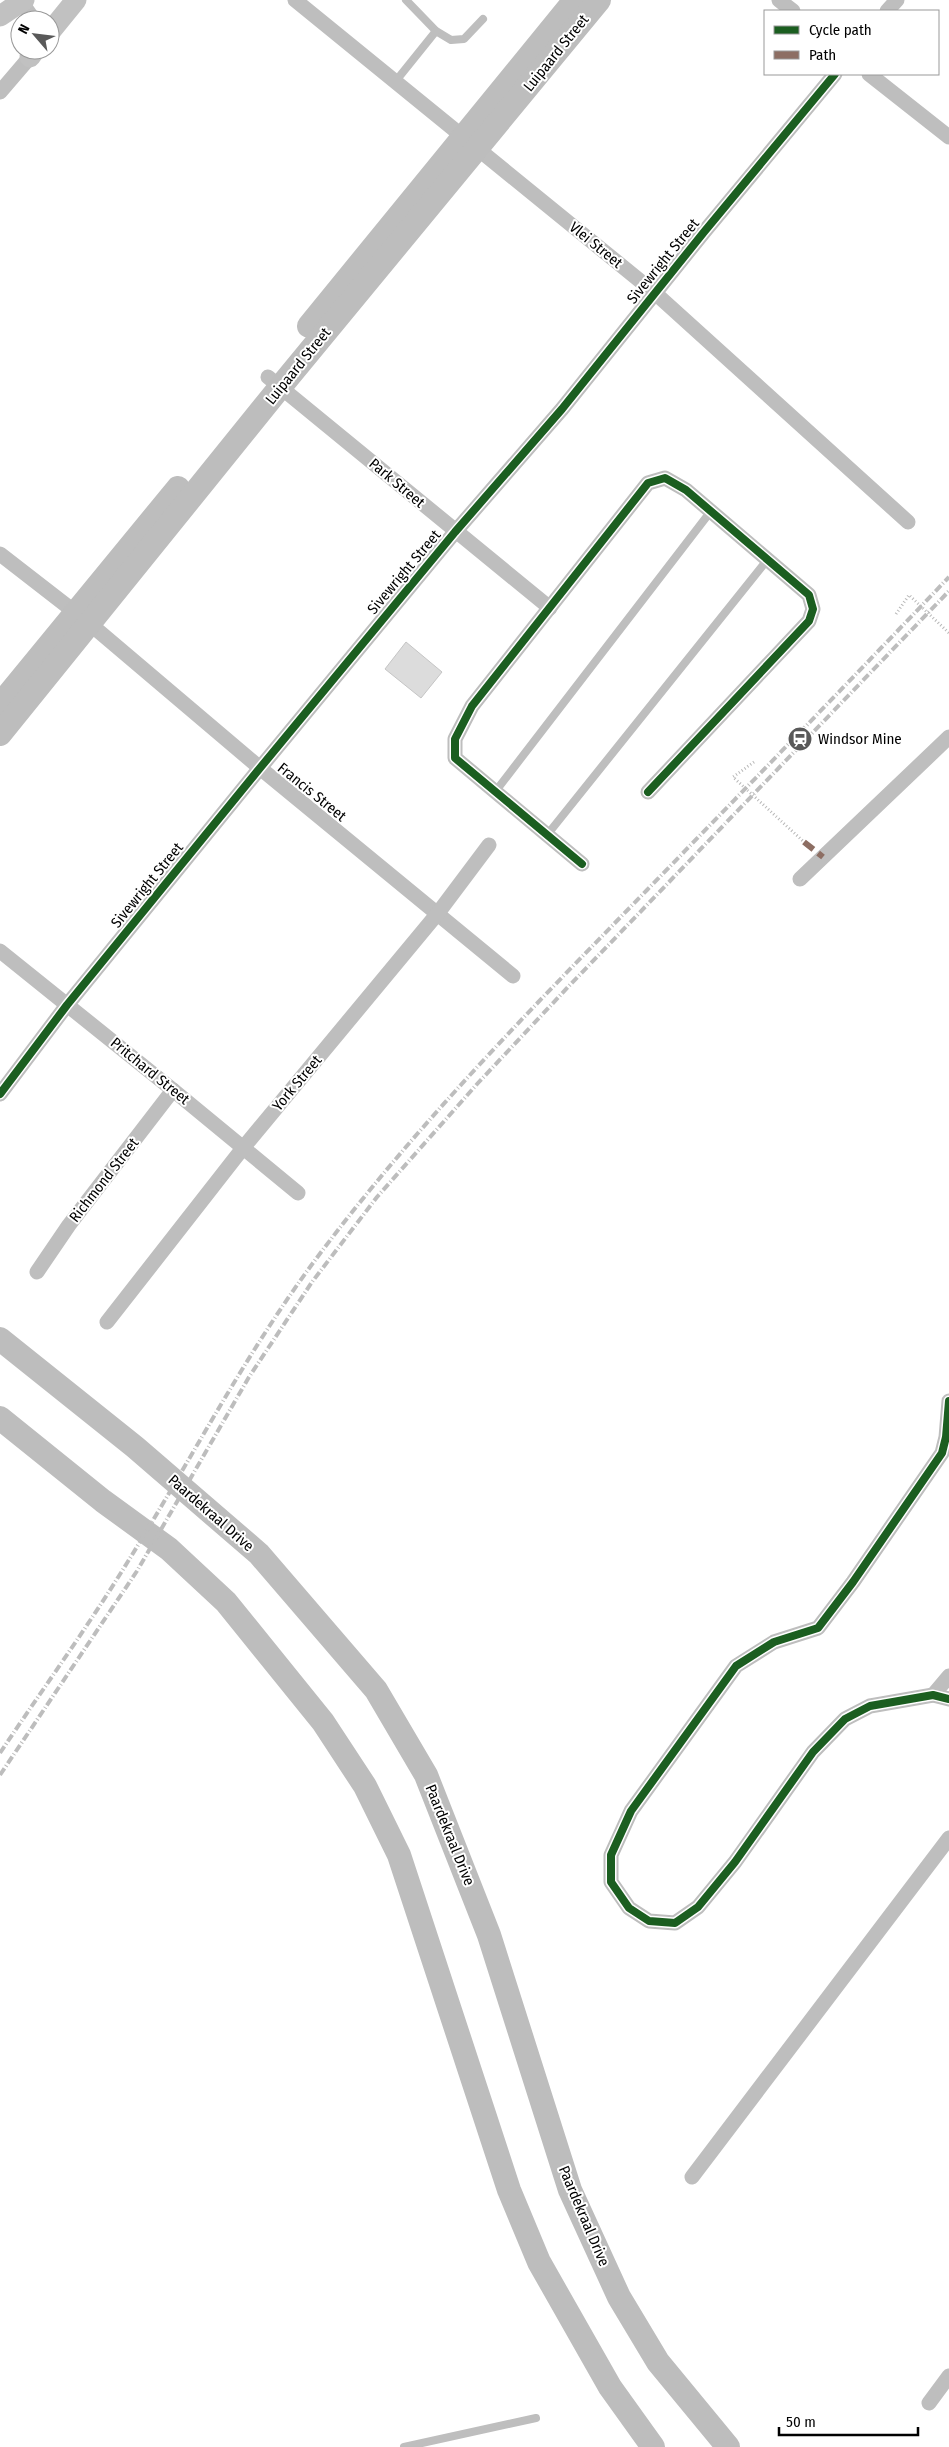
<svg xmlns="http://www.w3.org/2000/svg" width="949" height="2447" font-family="'Fira Sans Condensed',sans-serif">
<style>
.building{fill:#dcdcdc;stroke:#c5c5c5}
.lines{fill:none;stroke-linecap:round;stroke-linejoin:round}
.path{stroke:#b8b8b8;stroke-width:3;stroke-dasharray:1 2.5;stroke-linecap:butt}
.lane{stroke:#bebebe;stroke-width:8}
.street{stroke:#bebebe;stroke-width:15}
.secondary{stroke:#c1c1c1;stroke-width:21}
.primary{stroke:#bdbdbd;stroke-width:24}
.rail{stroke:#bdbdbd;stroke-width:4;stroke-dasharray:8 2.5 1 2.5;stroke-linecap:butt}
.quiet{stroke:#8d6e63;stroke-width:6;stroke-dasharray:12 6;stroke-linecap:butt}
.cycleway-casing{stroke:#fff;stroke-width:11}
.cycleway{stroke:#1b5e20;stroke-width:8}
.labels{text-anchor:middle;stroke-width:4;stroke-linejoin:round;paint-order:stroke}
.street-label{font-size:15px;fill:#000;stroke:#fff}
.poi-label{font-size:15px;fill:#000;stroke:#fff;text-anchor:start}
</style>
<rect width="100%" height="100%" fill="#fff"/>
<path class="building" d="M406 642 442 672 421 698 385 669Z"/>
<g class="lines">
<g class="path">
<path d="M896 614 909 595 949 633"/>
<path d="M754 762 733 777 804 842"/>
</g>
<g class="lane">
<path d="M406 0 436 31 451 40 464 39 483 19"/>
<path d="M395 82 436 31"/>
<path d="M495 792 711 511"/>
<path d="M547 835 768 559"/>
<path d="M404 2447 536 2418"/>
</g>
<g class="street">
<path d="M20 0 34 20"/>
<path d="M295 0 655 293 908 522"/>
<path d="M779 0 793 11"/>
<path d="M887 11 897 0"/>
<path d="M869 74 949 137"/>
<path d="M0 92 30 57 33 50"/>
<path d="M268 377 550 608"/>
<path d="M0 554 89 623 260 768 513 976"/>
<path d="M582 864 455 758V739L472 706 648 483 665 478 686 490 809 595 813 609 809 621 648 792"/>
<path d="M800 879 949 737"/>
<path d="M0 951 173 1090 298 1193"/>
<path d="M0 1094 67 1005 260 768 455 532 562 409 704 232 835 74"/>
<path d="M37 1272 69 1225 173 1090"/>
<path d="M107 1322 243 1148 438 913 489 845"/>
<path d="M949 1401 946 1437 942 1453 853 1582 818 1628 774 1642 736 1666 631 1811 611 1855V1882L629 1908 649 1921 675 1923 698 1907 735 1862 813 1752 845 1719 870 1706 933 1695 949 1699"/>
<path d="M933 1695 949 1676"/>
<path d="M692 2177 949 1838"/>
<path d="M929 2403 949 2376"/>
</g>
<g class="secondary">
<path d="M0 16 24 0"/>
<path d="M50 32 76 0"/>
<path d="M30 57 35 50"/>
</g>
<g class="primary">
<path d="M309 326 575 0"/>
<path d="M0 705 178 488"/>
<path d="M0 734 281 386 599 0"/>
<path d="M0 1339 135 1447 259 1554 376 1690 426 1775 489 1935 570 2190 619 2297 658 2362 728 2447"/>
<path d="M0 1418 103 1501 169 1549 226 1602 323 1722 365 1786 399 1855 509 2190 539 2262 610 2387 653 2447"/>
</g>
<g class="rail">
<path d="M0 1753C42 1690 87 1628 127 1563 193 1457 249 1346 325 1247 422 1119 535 1005 647 890 748 786 849 682 949 577"/>
<path d="M0 1775 137 1571 249 1377 312 1282 377 1197 478 1083 568 987 949 591"/>
</g>
<path class="quiet" d="M804 842 823 857"/>
<defs>
<g id="cycleway">
<path d="M582 864 455 758V739L472 706 648 483 665 478 686 490 809 595 813 609 809 621 648 792"/>
<path d="M0 1094 67 1005 260 768 455 532 562 409 704 232 835 74"/>
<path d="M949 1401 946 1437 942 1453 853 1582 818 1628 774 1642 736 1666 631 1811 611 1855V1882L629 1908 649 1921 675 1923 698 1907 735 1862 813 1752 845 1719 870 1706 933 1695 949 1699"/>
</g>
</defs>
<use href="#cycleway" class="cycleway-casing"/>
<use href="#cycleway" class="cycleway"/>
</g>
<defs>
<symbol id="station-disc" viewBox="-11 -11 22 22"><circle r="9.5" fill="#595959" stroke="#fff"/><path d="M-3-6H3Q5-6 5-4V2Q5 4 3 4L4.5 6H3L1.5 4h-3L-3 6H-4.5L-3 4Q-5 4-5 2V-4Q-5-6-3-6ZM-3.5-4v3h7v-3ZM-3.5 1v1.5H-2V1ZM2 1v1.5H3.5V1Z" fill="#fff"/></symbol>
</defs>
<g fill-rule="evenodd">
<use href="#station-disc" x="786" y="725" width="28" height="28"/>
</g>
<g class="labels">
<g class="street-label">
<text transform="translate(556 53) rotate(-51)" y="5">Luipaard Street</text>
<text transform="translate(596 245) rotate(39)" y="5">Vlei Street</text>
<text transform="translate(663 261) rotate(-51)" y="5">Sivewright Street</text>
<text transform="translate(298 366) rotate(-51)" y="5">Luipaard Street</text>
<text transform="translate(397 483) rotate(40)" y="5">Park Street</text>
<text transform="translate(404 572) rotate(-50)" y="5">Sivewright Street</text>
<text transform="translate(312 792) rotate(39)" y="5">Francis Street</text>
<text transform="translate(147 885) rotate(-51)" y="5">Sivewright Street</text>
<text transform="translate(150 1071) rotate(39)" y="5">Pritchard Street</text>
<text transform="translate(297 1083) rotate(-50)" y="5">York Street</text>
<text transform="translate(104 1180) rotate(-52)" y="5">Richmond Street</text>
<text transform="translate(211 1513) rotate(41)" y="5">Paardekraal Drive</text>
<text transform="translate(450 1835) rotate(68)" y="5">Paardekraal Drive</text>
<text transform="translate(584 2216) rotate(67)" y="5">Paardekraal Drive</text>
</g>
<g class="poi-label">
<text x="818" y="744">Windsor Mine</text>
</g>
</g>
<rect x="764" y="10" width="175" height="65" fill="#ffffff" stroke="#999999"/>
<rect x="774" y="26" width="25" height="8" fill="#1b5e20" stroke="#999999"/>
<text x="809" y="35" font-size="15" fill="#000000">Cycle path</text>
<rect x="774" y="51" width="25" height="8" fill="#8d6e63" stroke="#999999"/>
<text x="809" y="60" font-size="15" fill="#000000">Path</text>
<g transform="translate(35 35) rotate(298)"><circle r="24" fill="#ffffff" stroke="#999999"/>
<path d="M0-4L9 19L0 12L-9 19Z" fill="#595959"/>
<text y="-8" font-size="14" font-weight="bold" text-anchor="middle" fill="#000000">N</text>
</g>
<path d="M779 2427v8h139v-8" fill="none" stroke="#000000" stroke-width="2.5"/>
<text x="786" y="2427" font-size="15" fill="#000000" stroke="#ffffff" stroke-width="4" paint-order="stroke">50 m</text>
</svg>
